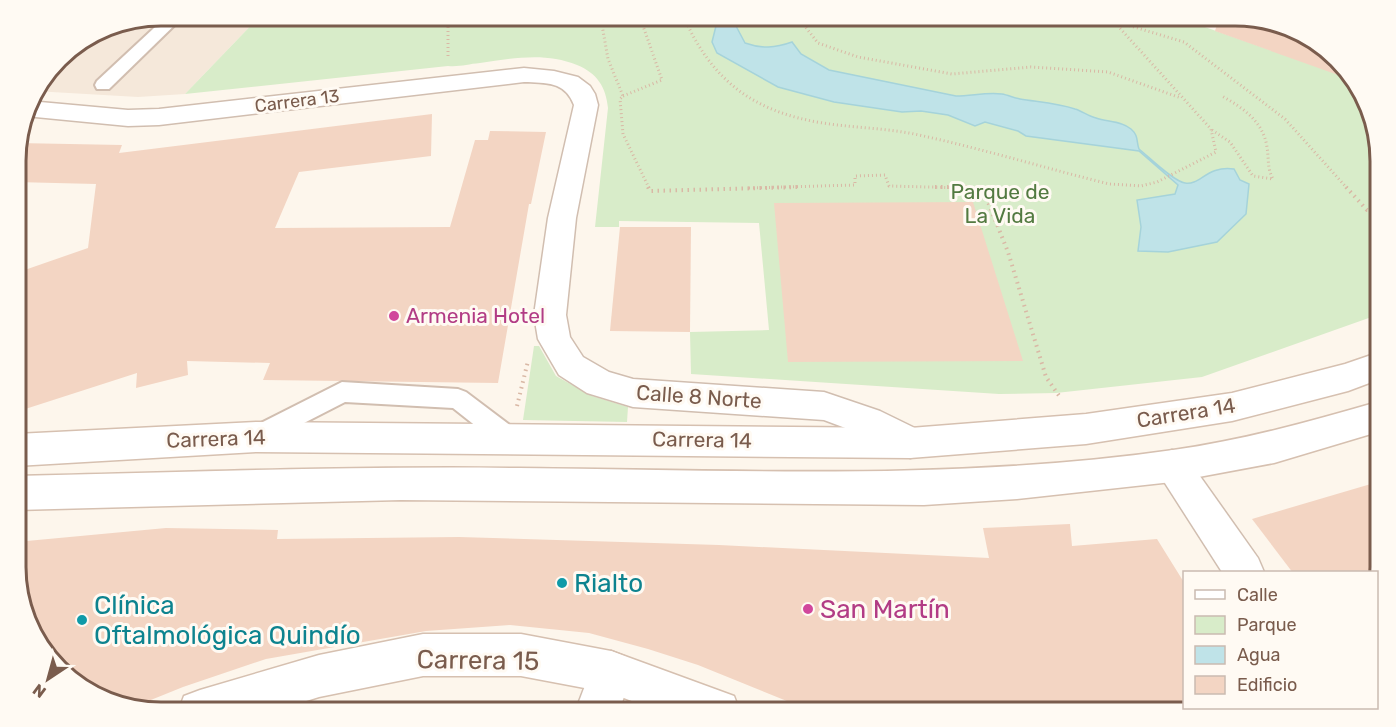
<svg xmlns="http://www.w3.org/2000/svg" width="1396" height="727" font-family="Rubik,sans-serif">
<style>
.residential{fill:#f5e8da}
.green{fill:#d8ecc9}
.water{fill:#bfe3e8;stroke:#a5d3da;stroke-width:1.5}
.building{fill:#f3d5c3}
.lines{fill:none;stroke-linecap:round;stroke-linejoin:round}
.lane-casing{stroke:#d1beb0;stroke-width:4}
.street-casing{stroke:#d1beb0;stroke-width:3}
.secondary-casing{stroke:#d6c0b0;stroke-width:3}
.path-far1{stroke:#d9b8a5;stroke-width:3;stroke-dasharray:1 3;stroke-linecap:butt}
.path{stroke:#d9b8a5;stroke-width:4;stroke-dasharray:1.5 4.5;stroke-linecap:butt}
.lane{fill:#fff;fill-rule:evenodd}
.street{fill:#fff;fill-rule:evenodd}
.secondary{fill:#fff;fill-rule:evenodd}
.hotel-dot{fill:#d1479c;stroke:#fffaf3;stroke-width:2}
.culture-dot{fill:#0f9aa8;stroke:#fffaf3;stroke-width:2}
.labels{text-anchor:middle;stroke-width:6;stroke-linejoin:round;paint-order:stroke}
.far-street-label{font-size:18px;fill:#7a5c4d;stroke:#fffaf3}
.park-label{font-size:21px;fill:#537a41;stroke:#fffaf3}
.hotel-label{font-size:21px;fill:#b23c85;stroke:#fffaf3;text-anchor:start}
.street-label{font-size:21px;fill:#7a5c4d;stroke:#fffaf3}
.near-culture-label{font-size:26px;fill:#0d838f;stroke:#fffaf3;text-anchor:start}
.near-hotel-label{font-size:26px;fill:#b23c85;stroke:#fffaf3;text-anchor:start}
.near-street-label{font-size:26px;fill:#7a5c4d;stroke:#fffaf3}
.rim{fill:none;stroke:#7a5c4d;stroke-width:3}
</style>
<rect width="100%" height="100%" fill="#fdf6ec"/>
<path class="residential" d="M161 15H261L185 94 138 97 34 91 64 51 105 26Z"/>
<g class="green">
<path d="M261 15H1171L1335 73 1351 75 1356 79 1380 142V314L1202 377 1056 393 999 394 691 374 690 332 769 330 759 223 619 221V227H595L608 108C606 87 597 73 577 65 546 52 513 58 480 63 468 64 460 67 448 66L185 94Z"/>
<path d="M534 346H539L556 376 592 396 628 407 627 422 523 420Z"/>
</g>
<path class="water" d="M715 15H758L744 18 736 26 745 43C762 49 775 48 792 42L801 54 829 70 956 96C972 96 986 92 1002 94 1008 95 1014 98 1020 99 1038 102 1057 103 1075 109 1082 111 1088 116 1096 118 1107 122 1122 121 1131 129 1139 136 1136 141 1139 149 1149 157 1174 182 1185 183 1200 186 1207 165 1234 169L1240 180 1249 184 1246 214 1217 242 1168 252 1138 251 1141 227 1137 200 1175 194 1178 185 1139 151 1026 136 1018 131 985 122 975 126 948 115 921 111 902 112 834 102 778 87 717 53 712 42 717 22Z"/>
<g class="building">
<path d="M1220 15H1235L1300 30 1356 79 1355 81 1215 31Z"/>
<path d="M432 114 431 156 299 172 275 228 450 227 475 140H488L490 131 546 132 531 204H529L498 383 263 380 270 363 187 361 188 375 136 388 137 373 16 412V273L88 248 96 184 15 182 17 143 122 145 119 153Z"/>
<path d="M973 202 1023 361 788 362 774 203Z"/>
<path d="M620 227H691L690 332 610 331Z"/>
<path d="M1381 481 1380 573H1293L1252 519Z"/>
<path d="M1070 524 1072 546 1157 539 1185 584V712H814L698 665 648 649 589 633 510 625 426 631 266 659 183 687 136 706 96 697 45 655 16 586V542L166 528 278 530 277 539 459 537 719 545 989 558 983 528Z"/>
</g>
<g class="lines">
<defs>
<g id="lane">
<path d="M168 15H185L109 89H97L95 85 97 81Z"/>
<path d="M342 382 458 389 466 392 519 432 522 439 519 446 510 449 501 446 453 408 345 402 265 443 257 446 249 443 245 436 249 429Z"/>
</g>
<g id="street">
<path d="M524 68 554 71 578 77 590 86 595 94 598 105 576 218 566 315 570 337 583 357 609 372 633 379 824 392 880 411 923 432 928 443 923 454 910 458 856 432 824 420 633 407 587 393 559 375 538 339 534 315 548 218 574 105C565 81 546 83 524 82L159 125 128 126 25 116 29 101 128 110 159 109Z"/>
<path d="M1172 450 1185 455 1258 558 1264 572H1222L1154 466 1159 455Z"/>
<path d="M611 651 626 657 632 672 619 712H575L596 657Z"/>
</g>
<g id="secondary">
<path d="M1380 352V379L1348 391 1232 421 1086 444 910 458 256 452 16 466V434L256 422 910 428 1086 414 1232 393 1345 364Z"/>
<path d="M1381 401V431L1274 463 1172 482 1017 499 924 505 401 500 16 510V476C184 472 351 466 519 468 737 470 956 481 1173 450 1244 440 1312 421 1381 401Z"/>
<path d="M423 634H521L611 651 734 696 740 712H660L611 693 521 676H423L319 697 271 712H178L184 696 200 690 319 655Z"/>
</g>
</defs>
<use href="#lane" class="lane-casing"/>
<use href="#street" class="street-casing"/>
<use href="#secondary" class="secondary-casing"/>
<g class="path-far1">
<path d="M448 15V59"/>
<path d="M597 15 602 25 608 59 623 96 620 99 623 134 649 188"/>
<path d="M683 15C711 80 753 112 823 123 855 128 887 128 919 135 983 149 1045 168 1109 184L1141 186 1157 182 1216 152 1211 129 1117 25 1108 19 1090 17 1047 22 1017 16 900 15"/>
<path d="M743 15 763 18 773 15"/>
<path d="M796 15 818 43 858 57 952 74 1031 67 1108 72 1181 98"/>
<path d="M1114 21 1184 42 1285 119 1347 188"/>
<path d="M623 96 662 80 642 23 695 15"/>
<path d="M1212 130 1230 142 1253 176 1273 179C1267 168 1269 159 1267 147 1263 121 1243 108 1222 96"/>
<path d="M749 188 855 185V176L885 175 889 186 968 188"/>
</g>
<g class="path">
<path d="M648 187 650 191 800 187"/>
<path d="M935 187H966L986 197 1008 252 1046 377 1060 397"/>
<path d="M1346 187 1367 210 1380 211"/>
<path d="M517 406 528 361"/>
</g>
<use href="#lane" class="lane"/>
<use href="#street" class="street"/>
<use href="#secondary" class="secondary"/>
</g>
<g class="hotel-dot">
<circle cx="394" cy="316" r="6"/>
<circle cx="808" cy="609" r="6"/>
</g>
<g class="culture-dot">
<circle cx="562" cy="583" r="6"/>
<circle cx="82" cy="620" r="6"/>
</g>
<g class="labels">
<g class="far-street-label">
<text transform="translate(297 101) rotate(-7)" y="6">Carrera 13</text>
</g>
<g class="park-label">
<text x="1000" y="199">Parque de<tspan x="1000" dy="24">La Vida</tspan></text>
</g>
<g class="hotel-label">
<text x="406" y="323">Armenia Hotel</text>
</g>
<g class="street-label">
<text transform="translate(699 397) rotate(4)" y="7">Calle 8 Norte</text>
<text transform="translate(1186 413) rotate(-9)" y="7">Carrera 14</text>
<text transform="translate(216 439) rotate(-2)" y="7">Carrera 14</text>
<text transform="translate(702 440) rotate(1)" y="7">Carrera 14</text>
</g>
<g class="near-culture-label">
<text x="574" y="592">Rialto</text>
<text x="94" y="614">Clínica<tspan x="94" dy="30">Oftalmológica Quindío</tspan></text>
</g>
<g class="near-hotel-label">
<text x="820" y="618">San Martín</text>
</g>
<g class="near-street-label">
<text transform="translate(478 660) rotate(1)" y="9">Carrera 15</text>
</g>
</g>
<path d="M0 0H1396V727H0ZM161 26H1235A135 135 0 0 1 1370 161V567A135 135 0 0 1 1235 702H161A135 135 0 0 1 26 567V161A135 135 0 0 1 161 26Z" fill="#fffaf3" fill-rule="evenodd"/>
<path class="rim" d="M161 26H1235A135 135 0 0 1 1370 161V567A135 135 0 0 1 1235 702H161A135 135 0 0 1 26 567V161A135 135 0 0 1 161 26Z"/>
<rect x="1183" y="571" width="195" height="138" fill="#fffaf3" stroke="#cabbb1" stroke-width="1.5"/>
<rect x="1195" y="590" width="30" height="9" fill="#ffffff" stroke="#cabbb1" stroke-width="1.5"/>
<text x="1237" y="601" font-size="18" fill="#7a5c4d">Calle</text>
<rect x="1195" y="616" width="30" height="18" fill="#d8ecc9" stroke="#cabbb1" stroke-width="1.5"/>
<text x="1237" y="631" font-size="18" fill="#7a5c4d">Parque</text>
<rect x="1195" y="646" width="30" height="18" fill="#bfe3e8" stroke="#cabbb1" stroke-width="1.5"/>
<text x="1237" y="661" font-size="18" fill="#7a5c4d">Agua</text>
<rect x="1195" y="676" width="30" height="18" fill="#f3d5c3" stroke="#cabbb1" stroke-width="1.5"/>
<text x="1237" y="691" font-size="18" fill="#7a5c4d">Edificio</text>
<g transform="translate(48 679) rotate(216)" stroke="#fffaf3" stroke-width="4.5" paint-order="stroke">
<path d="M0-4.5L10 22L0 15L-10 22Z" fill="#7a5c4d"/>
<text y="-9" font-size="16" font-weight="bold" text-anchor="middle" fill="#7a5c4d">N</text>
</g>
</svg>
